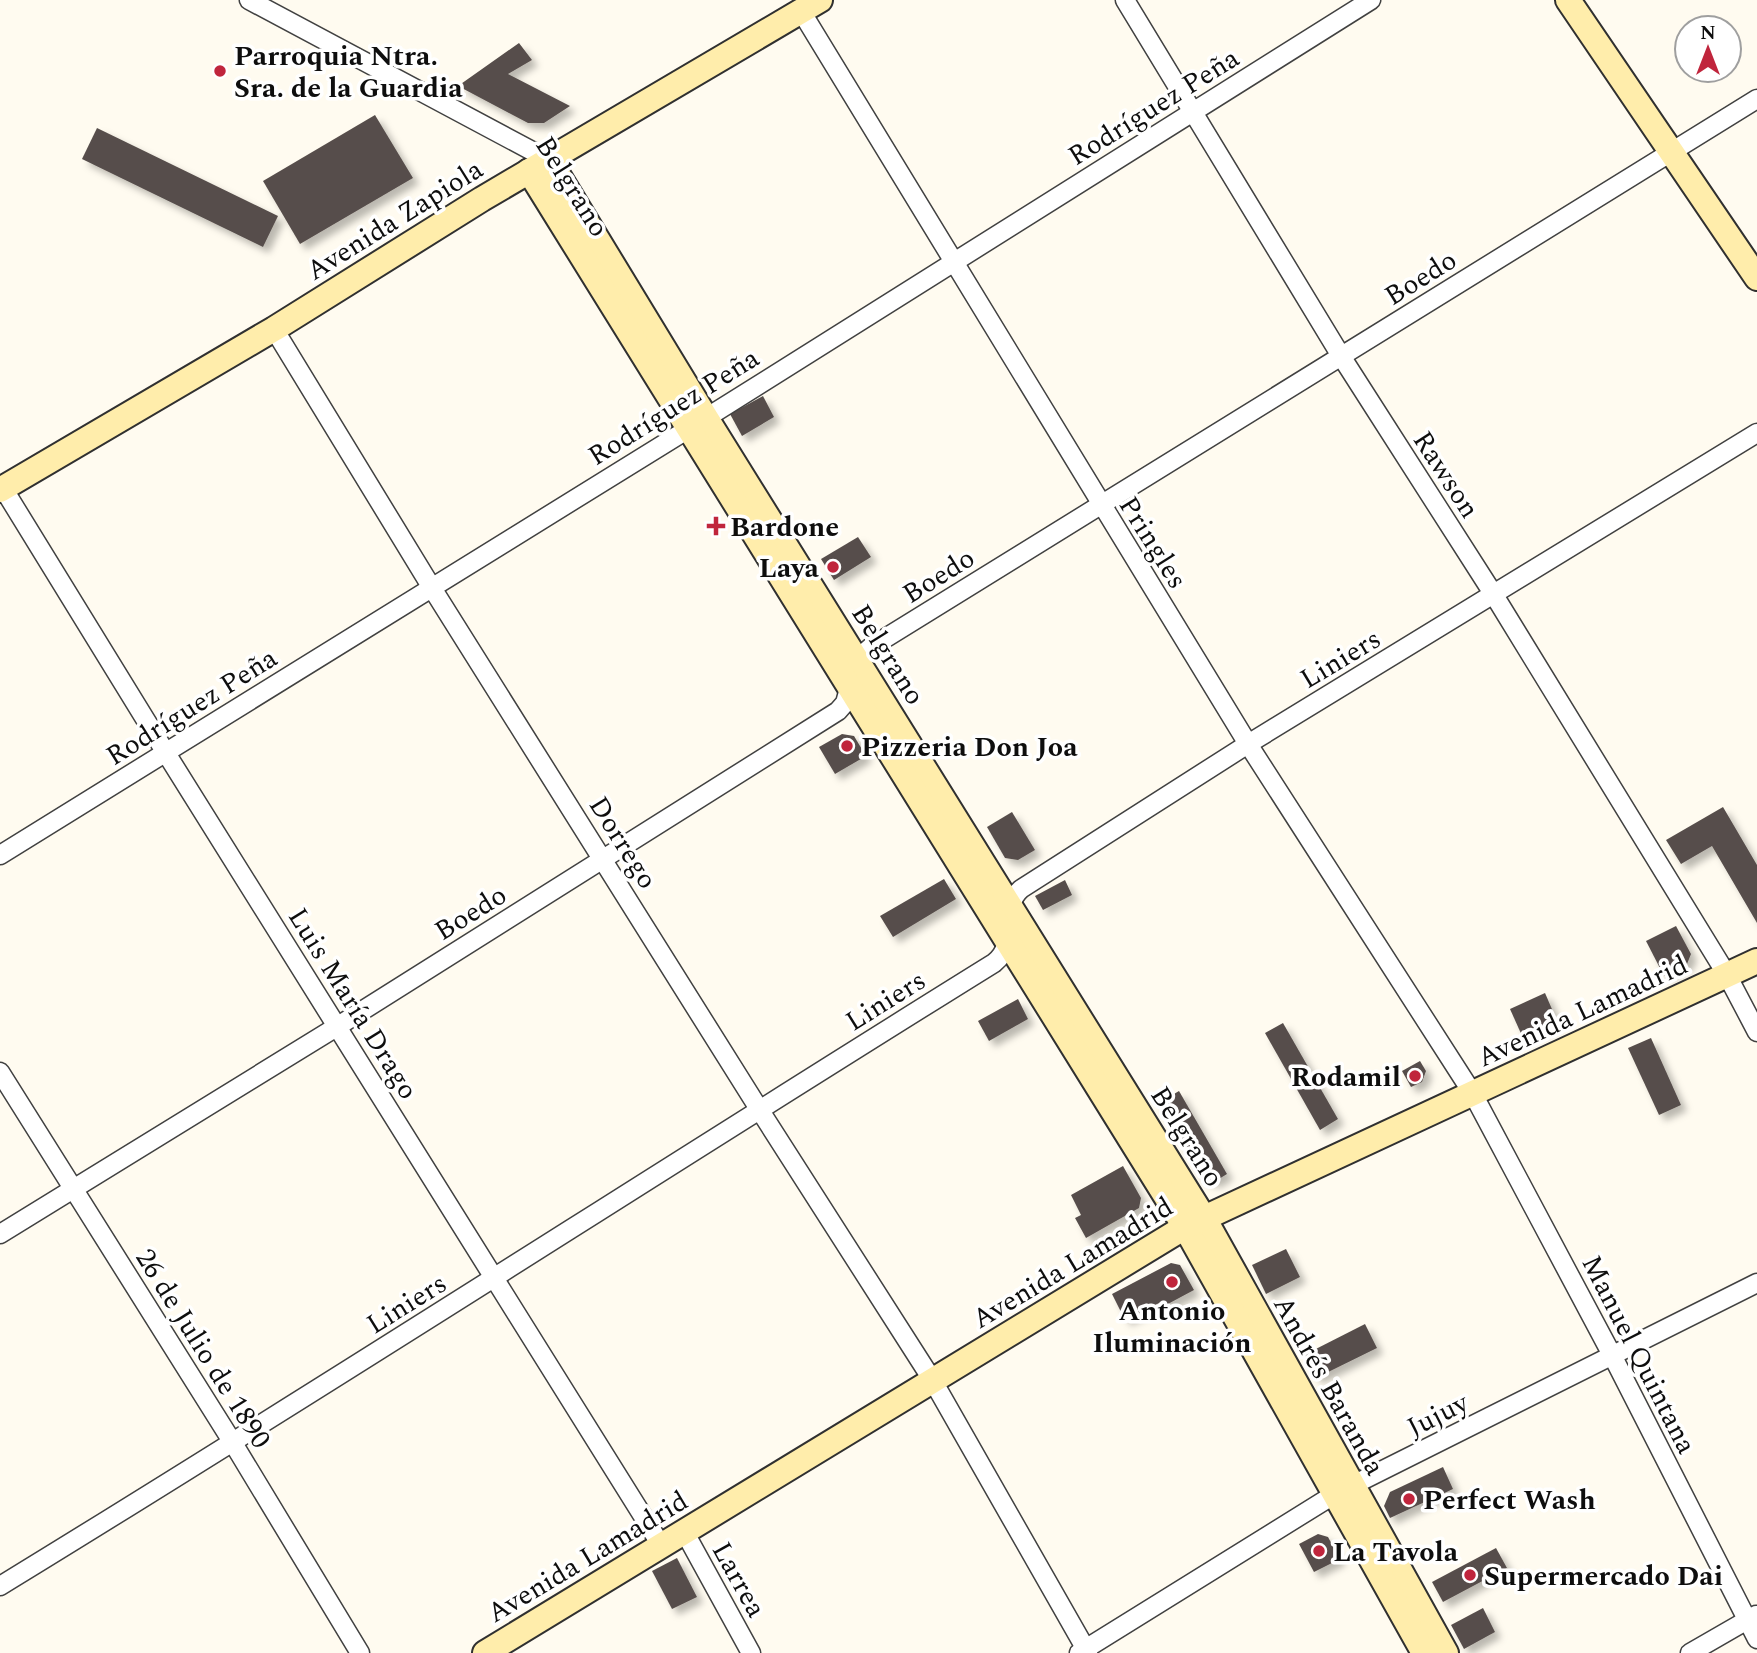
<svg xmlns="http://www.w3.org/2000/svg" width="1757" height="1653" font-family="Spectral,serif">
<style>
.building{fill:#574e4b;filter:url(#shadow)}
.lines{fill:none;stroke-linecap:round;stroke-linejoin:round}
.street-casing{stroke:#414141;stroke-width:21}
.secondary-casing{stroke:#303030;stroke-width:28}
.street{stroke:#fff;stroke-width:18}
.secondary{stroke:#ffedab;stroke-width:24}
.poi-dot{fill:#c0253c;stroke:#fff;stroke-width:2.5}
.labels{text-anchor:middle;stroke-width:7;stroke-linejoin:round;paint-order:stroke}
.poi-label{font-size:28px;font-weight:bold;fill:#0e0e0e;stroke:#fff;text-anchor:start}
.street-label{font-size:28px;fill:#0e0e0e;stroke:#fff}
</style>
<defs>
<filter id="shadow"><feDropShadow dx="6" dy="6" stdDeviation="3.5" flood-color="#0004"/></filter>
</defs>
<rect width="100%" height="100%" fill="#fffbf0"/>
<g class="building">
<path d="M519 43 532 60 508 74 570 106 544 123H528L458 86Z"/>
<path d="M375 115 413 178 300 244 263 181Z"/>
<path d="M97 128 278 216 263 247 82 159Z"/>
<path d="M763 396 774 417 742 436 730 414Z"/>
<path d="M858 537 871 557 834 580 821 559Z"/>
<path d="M842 734 854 736 866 756 835 774 819 747Z"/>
<path d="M1723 807 1757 865V923L1712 846 1681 864 1666 840Z"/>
<path d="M1012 812 1035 850 1018 860 1005 858 987 827Z"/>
<path d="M944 879 956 899 893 937 880 916Z"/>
<path d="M1065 880 1072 895 1043 910 1035 896Z"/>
<path d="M1676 926 1691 954 1687 964 1664 976 1646 941Z"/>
<path d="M1545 993 1558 1023 1523 1038 1510 1009Z"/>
<path d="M1018 999 1028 1019 989 1041 978 1021Z"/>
<path d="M1283 1023 1338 1119 1320 1130 1265 1033Z"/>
<path d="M1651 1038 1681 1105 1659 1115 1628 1048Z"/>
<path d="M1420 1061 1426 1071 1422 1082 1411 1087 1402 1071Z"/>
<path d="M1179 1091 1227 1174 1214 1182 1200 1177 1157 1104Z"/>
<path d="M1123 1166 1141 1198 1139 1208 1086 1238 1075 1218 1081 1215 1071 1195Z"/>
<path d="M1286 1249 1300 1277 1266 1294 1252 1265Z"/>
<path d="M1171 1263 1180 1265 1194 1290 1166 1305 1163 1301 1125 1320 1112 1294Z"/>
<path d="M1365 1324 1377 1348 1316 1378 1304 1355Z"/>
<path d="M1443 1467 1453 1489 1390 1518 1384 1506 1390 1492Z"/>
<path d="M1318 1534 1328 1537 1340 1559 1314 1572 1299 1544Z"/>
<path d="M1496 1548 1507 1568 1443 1602 1432 1582Z"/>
<path d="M677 1558 697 1597 672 1609 652 1571Z"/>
<path d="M1483 1608 1495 1632 1464 1649 1451 1625Z"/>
</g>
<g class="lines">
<defs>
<g id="street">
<path d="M249 0 549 160"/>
<path d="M1125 0 1341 356 1494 595 1727 975 1757 1032"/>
<path d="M801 11 1248 744 1473 1094 1612 1355 1757 1639"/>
<path d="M274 329 432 588 759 1109 933 1381 1088 1653"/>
<path d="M3 488 166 753 661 1545"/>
<path d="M0 855 706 418 1371 0"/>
<path d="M0 1072 233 1443 360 1653"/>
<path d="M0 1234 338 1026 838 711 845 703 857 659 871 647 1757 99"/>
<path d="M684 1531 751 1653"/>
<path d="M0 1586C334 1382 662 1169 994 963 1021 941 998 909 1021 889L1248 744 1757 433"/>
<path d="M1079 1653 1335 1494 1757 1283"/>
<path d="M1690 1653 1756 1615"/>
</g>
<g id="secondary">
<path d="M1568 0 1757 278"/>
<path d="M549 160 706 418 1204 1218 1446 1653"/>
<path d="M529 171 1185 1227 1424 1653"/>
<path d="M0 490 274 329 482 199 820 0"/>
<path d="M485 1653 1185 1227 1757 961"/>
</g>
</defs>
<use href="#street" class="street-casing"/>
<use href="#secondary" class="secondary-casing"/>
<use href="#street" class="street"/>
<use href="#secondary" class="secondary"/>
</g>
<g class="poi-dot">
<circle cx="220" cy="71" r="7"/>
<path d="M712.5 515.5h7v7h7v7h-7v7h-7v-7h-7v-7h7z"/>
<circle cx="833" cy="567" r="7"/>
<circle cx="847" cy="746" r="7"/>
<circle cx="1415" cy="1076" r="7"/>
<circle cx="1172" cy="1282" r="7"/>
<circle cx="1409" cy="1499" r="7"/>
<circle cx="1319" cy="1551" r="7"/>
<circle cx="1470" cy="1575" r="7"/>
</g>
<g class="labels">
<g class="poi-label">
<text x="234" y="65">Parroquia Ntra.<tspan x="234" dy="32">Sra. de la Guardia</tspan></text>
<text x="730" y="536">Bardone</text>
<text x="819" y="577" text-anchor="end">Laya</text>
<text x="861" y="756">Pizzeria Don Joa</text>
<text x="1401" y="1086" text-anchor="end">Rodamil</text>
<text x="1172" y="1320" text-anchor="middle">Antonio<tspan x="1172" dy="32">Iluminación</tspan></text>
<text x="1423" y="1509">Perfect Wash</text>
<text x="1333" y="1561">La Tavola</text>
<text x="1484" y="1585">Supermercado Dai</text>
</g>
<g class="street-label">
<text transform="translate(1153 106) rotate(-32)" y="10">Rodríguez Peña</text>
<text transform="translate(573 186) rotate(58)" y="10">Belgrano</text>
<text transform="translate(394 219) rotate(-32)" y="10">Avenida Zapiola</text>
<text transform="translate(1420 277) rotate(-32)" y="10">Boedo</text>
<text transform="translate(673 406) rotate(-32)" y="10">Rodríguez Peña</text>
<text transform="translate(1447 474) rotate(57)" y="10">Rawson</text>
<text transform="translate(1154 542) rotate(58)" y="10">Pringles</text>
<text transform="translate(938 575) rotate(-32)" y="10">Boedo</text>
<text transform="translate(889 654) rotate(58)" y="10">Belgrano</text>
<text transform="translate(1340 658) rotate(-31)" y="10">Liniers</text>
<text transform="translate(191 706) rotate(-32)" y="10">Rodríguez Peña</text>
<text transform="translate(624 842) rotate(58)" y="10">Dorrego</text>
<text transform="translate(470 912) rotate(-32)" y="10">Boedo</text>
<text transform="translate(885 1000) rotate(-32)" y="10">Liniers</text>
<text transform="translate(354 1003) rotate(58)" y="10">Luis María Drago</text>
<text transform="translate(1582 1010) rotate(-25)" y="10">Avenida Lamadrid</text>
<text transform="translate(1188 1136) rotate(58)" y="10">Belgrano</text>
<text transform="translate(1072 1262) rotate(-31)" y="10">Avenida Lamadrid</text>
<text transform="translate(406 1303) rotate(-32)" y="10">Liniers</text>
<text transform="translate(204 1348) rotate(58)" y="10">26 de Julio de 1890</text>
<text transform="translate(1640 1354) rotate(63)" y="10">Manuel Quintana</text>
<text transform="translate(1330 1385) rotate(61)" y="10">Andrés Baranda</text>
<text transform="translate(1437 1414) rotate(-27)" y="10">Jujuy</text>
<text transform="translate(587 1556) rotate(-31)" y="10">Avenida Lamadrid</text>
<text transform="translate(740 1579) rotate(61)" y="10">Larrea</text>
</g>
</g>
<g transform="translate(1708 49)"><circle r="33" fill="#ffffff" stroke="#9f9f9f" stroke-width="2"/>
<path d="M0-5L12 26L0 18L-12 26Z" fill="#c0253c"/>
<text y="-10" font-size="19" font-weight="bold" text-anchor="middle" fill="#0e0e0e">N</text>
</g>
</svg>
